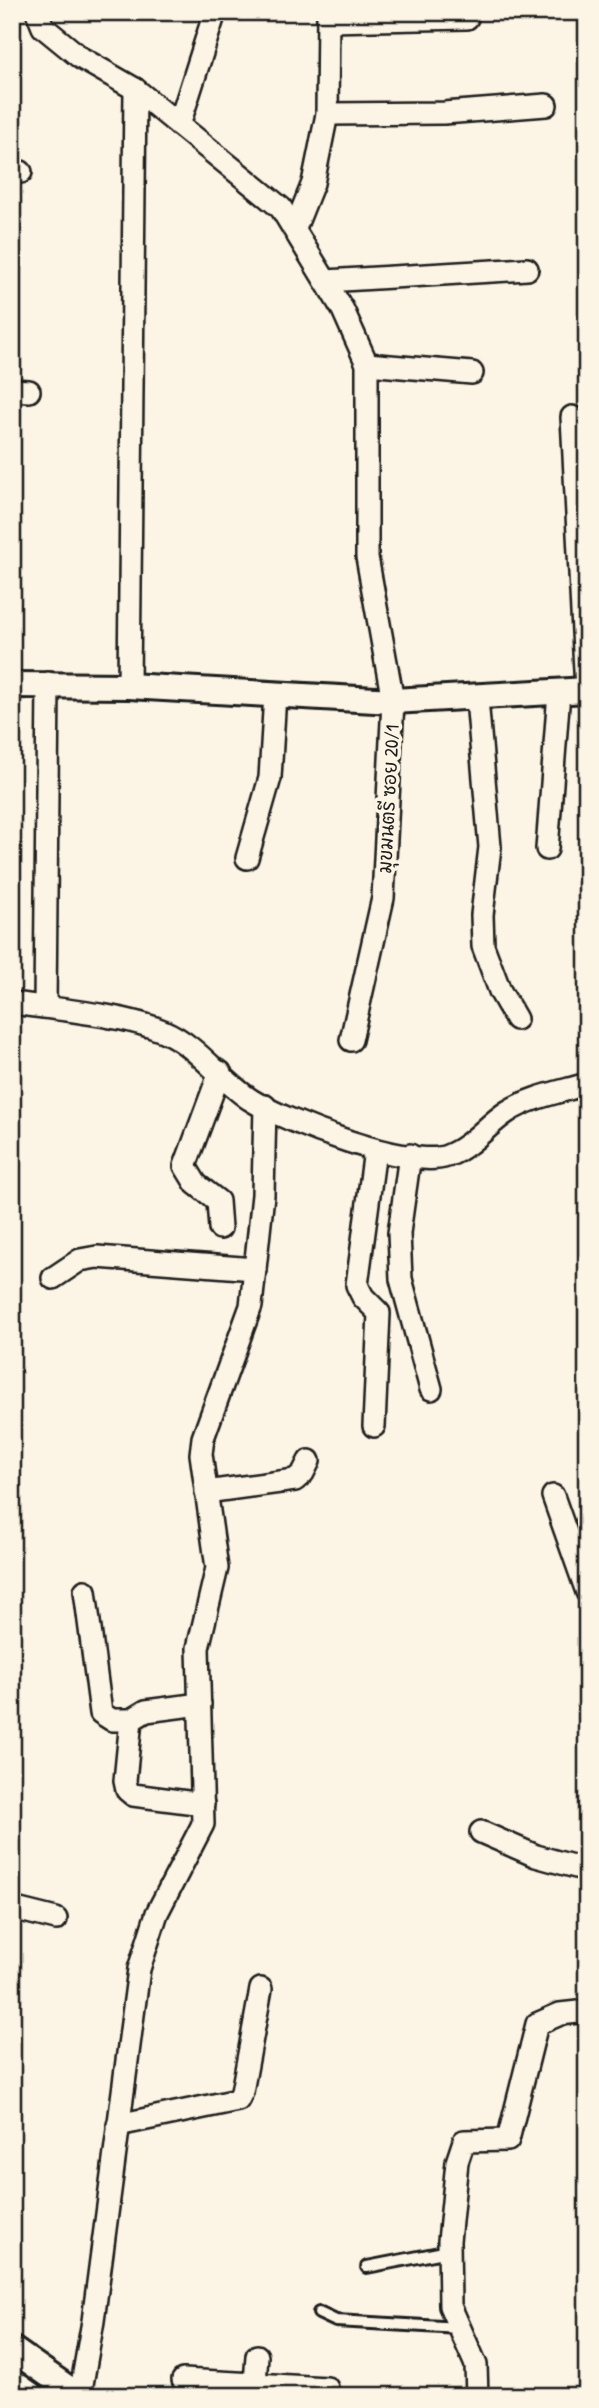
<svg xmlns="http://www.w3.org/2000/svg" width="599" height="2408" font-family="'Patrick Hand','Playpen Sans Thai',sans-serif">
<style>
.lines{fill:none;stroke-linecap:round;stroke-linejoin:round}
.service-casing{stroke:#1c1c1c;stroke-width:16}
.minor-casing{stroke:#1c1c1c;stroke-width:26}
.tertiary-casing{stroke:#1c1c1c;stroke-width:30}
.service{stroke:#fcf5e5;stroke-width:10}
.minor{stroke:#fcf5e5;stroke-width:21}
.tertiary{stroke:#fcf5e5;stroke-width:24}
.labels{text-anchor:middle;stroke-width:7;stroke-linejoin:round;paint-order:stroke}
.street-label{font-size:19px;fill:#1c1c1c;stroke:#fcf5e5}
</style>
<rect width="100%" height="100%" fill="#fcf5e5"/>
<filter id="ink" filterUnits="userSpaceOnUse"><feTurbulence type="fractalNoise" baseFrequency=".0143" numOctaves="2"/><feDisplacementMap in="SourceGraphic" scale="14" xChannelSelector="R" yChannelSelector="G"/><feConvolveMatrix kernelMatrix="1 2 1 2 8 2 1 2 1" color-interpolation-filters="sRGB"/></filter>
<g filter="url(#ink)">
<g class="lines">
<defs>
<g id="service">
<path d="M367 2267 449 2251"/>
<path d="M319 2313 336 2321 460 2328"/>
</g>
<g id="minor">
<path d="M37 12 43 27 81 58 135 89 281 208 343 310 367 364V557L393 701 383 898 351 1040"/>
<path d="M328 21 467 18"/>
<path d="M327 114 444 113 546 105"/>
<path d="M179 125 215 12"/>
<path d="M12 171 21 172"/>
<path d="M295 228 313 183 327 114 328 12"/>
<path d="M326 281 527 269"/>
<path d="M367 364 472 373"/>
<path d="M12 390 29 391"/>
<path d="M572 417 586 690"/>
<path d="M129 686 135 89"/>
<path d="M477 699 490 847 482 915 483 946 500 991 516 1019"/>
<path d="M547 849 559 692"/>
<path d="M247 858 270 778 275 694"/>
<path d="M12 1003C56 1009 124 1015 163 1031 197 1045 221 1081 251 1100 284 1121 411 1170 447 1156 470 1148 487 1125 507 1112 530 1097 560 1092 587 1084"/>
<path d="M45 1007 48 683"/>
<path d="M410 1155 399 1233 401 1279 431 1389"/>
<path d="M220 1228 218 1201 196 1184 185 1166 220 1072"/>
<path d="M53 1278 80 1260 97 1257 255 1269"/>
<path d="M374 1426 379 1313 363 1297 357 1285 375 1150"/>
<path d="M206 1492 295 1480 303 1473 309 1461"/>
<path d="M553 1496 587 1592"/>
<path d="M85 1591 101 1713 112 1720H131"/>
<path d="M200 1704 146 1711 131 1720 125 1781 127 1790 133 1795 203 1804"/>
<path d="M481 1832 536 1856 587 1870"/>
<path d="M12 1908 56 1919"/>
<path d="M118 2125 238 2100 242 2092 261 1989"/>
<path d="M183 2380 327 2388"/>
<path d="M80 2396 93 2321 139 1969 157 1913 203 1824 198 1648 217 1568 201 1454 203 1438 251 1306 263 1195 265 1106"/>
<path d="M254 2396 257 2356"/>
<path d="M477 2396 476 2365 450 2306 449 2241 457 2162 464 2141 508 2140 537 2024 560 2014 587 2011"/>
</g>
<g id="tertiary">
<path d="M12 685 129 686 393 701 587 690"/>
<path d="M12 2349 79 2396"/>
</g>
</defs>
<use href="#service" class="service-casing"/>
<use href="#minor" class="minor-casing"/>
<use href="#tertiary" class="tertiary-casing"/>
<use href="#service" class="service"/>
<use href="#minor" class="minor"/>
<use href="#tertiary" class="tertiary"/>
</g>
</g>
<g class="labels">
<g class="street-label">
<text transform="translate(388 799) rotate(-87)" y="7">มุขมนตรี ซอย 20/1</text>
</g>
</g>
<rect width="599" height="2408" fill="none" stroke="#fcf5e5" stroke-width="42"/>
<rect x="21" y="21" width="557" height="2366" fill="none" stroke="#1c1c1c" stroke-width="2.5" filter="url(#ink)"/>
</svg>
